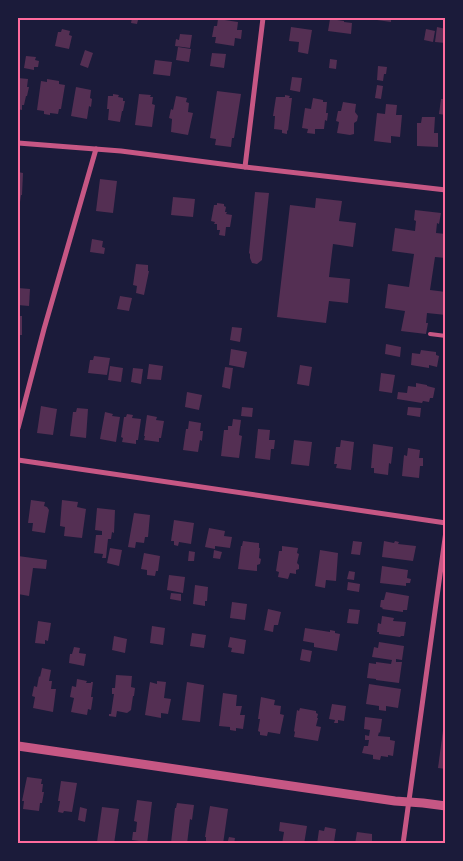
<svg xmlns="http://www.w3.org/2000/svg" width="463" height="861" font-family="Barlow,sans-serif">
<style>
.building{fill:#542f53}
.lines{fill:none;stroke-linecap:round;stroke-linejoin:round}
.service{stroke:#c65784;stroke-width:4}
.minor{stroke:#c65784;stroke-width:5}
.tertiary{stroke:#c65784;stroke-width:9}
.neatline{fill:none;stroke:#ff6b9d;stroke-width:2}
</style>
<rect width="100%" height="100%" fill="#1b1b3a"/>
<g class="building">
<path d="M132 18H140V20H138L137 24 131 23Z"/>
<path d="M377 18H391V22L377 20Z"/>
<path d="M218 19 238 22 237 30H242L241 39 235 38 234 46 215 43 216 37H212L214 26H217Z"/>
<path d="M330 19 344 21V22L352 23 351 34 328 31Z"/>
<path d="M291 27 312 30 308 54 298 52 299 42 289 41Z"/>
<path d="M437 27 446 29V43L435 42Z"/>
<path d="M62 29 70 31 69 35 72 36 69 49 55 46 58 32H61Z"/>
<path d="M426 29 435 31 433 42 424 40Z"/>
<path d="M180 34 192 35 190 48 175 46 176 39 179 40Z"/>
<path d="M178 47 191 49 189 62 176 60Z"/>
<path d="M85 50 93 53 88 68 80 65Z"/>
<path d="M212 53 226 54 224 68 210 66Z"/>
<path d="M26 56 36 57 35 60 39 61 38 67H34V70L24 68Z"/>
<path d="M330 59 337 60 336 69 329 68Z"/>
<path d="M155 60 172 62 170 76 153 74Z"/>
<path d="M378 66 387 67 386 74H384L383 81 377 80Z"/>
<path d="M292 77 302 78 300 92 290 90Z"/>
<path d="M18 78 28 79 27 87H29L27 96H26L24 105H22V110L18 109Z"/>
<path d="M47 79 59 81V84L65 85 61 109H59L58 114 50 113V115L44 114V111L37 110 41 81 47 82Z"/>
<path d="M377 85 383 86 381 99 375 98Z"/>
<path d="M76 87 91 90 90 98 92 99 91 107 89 106 87 119 71 116Z"/>
<path d="M217 91 241 94 234 138H232L231 147 215 145 216 139 210 138Z"/>
<path d="M113 94 119 95 118 97 123 98V101H125L123 111H122L120 122 108 120 109 109H107L108 96H113Z"/>
<path d="M139 94 151 95 150 97H153L152 104 155 105 152 127 135 125Z"/>
<path d="M285 95 290 96 289 98H292L288 131 287 130V134L282 133V130L274 129 275 116H273L276 97H285Z"/>
<path d="M176 96 187 98 186 102 189 103 188 112 193 113 188 135 171 132 172 119 169 118 171 109 173 110Z"/>
<path d="M313 98 323 100V102H327L326 113H328L327 121 325 120 324 129H315V134L307 133 308 129 302 128 305 108 311 109Z"/>
<path d="M441 99H446V115L439 114Z"/>
<path d="M343 102 356 104 355 112 358 116 357 121 354 123V134L350 135 337 133 339 122 336 121 338 111H341Z"/>
<path d="M386 104 397 105 396 115H402L400 137 391 136V143L374 141 377 113 385 114Z"/>
<path d="M422 117H435L434 133H438V147L417 146V123H421Z"/>
<path d="M18 172 23 173 22 195H21L20 202H18Z"/>
<path d="M100 179 117 181 113 213 96 211Z"/>
<path d="M255 192 269 193 262 260 257 264 252 263 250 258V254L249 253Z"/>
<path d="M173 197 195 199 193 217 171 215Z"/>
<path d="M316 198 342 201 339 221 356 223 353 247 333 244 329 277 350 279 348 303 329 301 326 323 277 317 290 205 315 208Z"/>
<path d="M217 203 224 204V206L226 207 225 212H227L226 214 232 215 230 227H226L225 236 219 235 220 230H217V224H214L215 222 211 221 214 205H217Z"/>
<path d="M415 210 441 213 439 224 437 223 436 233 446 234V258L435 257 430 290 446 292V315L427 313 426 323H428L426 334 401 331 405 311 385 308 388 284 409 287 414 254 392 251 395 228 415 231 416 221 414 220Z"/>
<path d="M92 239 103 241 102 247 105 248 104 254 90 252Z"/>
<path d="M136 264 148 265V271H149L144 295 136 293 137 286 133 285Z"/>
<path d="M18 288 30 289 29 306 18 305Z"/>
<path d="M120 296 132 298 129 311 117 309Z"/>
<rect x="18" y="316" width="4" height="19"/>
<path d="M232 327 242 328 240 342 230 340Z"/>
<path d="M386 344 401 347 400 357 385 354Z"/>
<path d="M231 349 247 352 244 368 229 365Z"/>
<path d="M421 350 436 352V355L439 356 437 367 429 365V368L411 365 412 353 420 354Z"/>
<path d="M94 356 110 358 107 375 88 373 90 360H93Z"/>
<path d="M149 364 163 366 161 380 147 379Z"/>
<path d="M300 365 312 367 309 386 297 384Z"/>
<path d="M110 366 123 368 121 382 108 380Z"/>
<path d="M225 367 233 368 230 389 222 387Z"/>
<path d="M133 368 143 369 141 384 131 382Z"/>
<path d="M381 373 395 375 392 393 379 391Z"/>
<path d="M416 383 427 385V386L435 388 433 398H430L429 402 423 401 422 403 397 399 398 392 407 393 408 386 416 387Z"/>
<path d="M187 392 202 395 199 410 185 407Z"/>
<path d="M41 406 57 409 53 435 37 433Z"/>
<path d="M242 407 253 408 252 417 241 416Z"/>
<path d="M408 407 421 408 420 417 407 415Z"/>
<path d="M77 408 88 409 86 438 70 436 73 412H76Z"/>
<path d="M105 412 113 414 112 416 120 417 116 442 100 439Z"/>
<path d="M127 414 133 415 132 418 141 419 138 440H136V444L122 442 123 438 121 437 124 417H126Z"/>
<path d="M147 415 157 417 156 420 164 421 161 438H159V442L144 440 145 436H144Z"/>
<path d="M233 419 241 420 239 435 242 436 239 458 221 456 224 430H228V426H232Z"/>
<path d="M189 421 201 423 200 431H203L202 441 200 440 198 452 183 450 186 429H188Z"/>
<path d="M258 429 270 430 269 440H275L274 449H271L270 460 255 458Z"/>
<path d="M294 440 312 442 309 466 291 464Z"/>
<path d="M341 440 354 442 351 470 336 468 337 464H334L336 447H340Z"/>
<path d="M373 444 393 447 391 464 389 463 388 475 374 473V468H371Z"/>
<path d="M408 448 420 450 419 458H423V466H420L419 478 402 476 404 455 407 456Z"/>
<path d="M31 500 45 502 44 506 47 507 49 510 45 533 32 531 33 523H28Z"/>
<path d="M62 500 78 502 77 507 86 509 82 538 64 536 65 527 60 526Z"/>
<path d="M97 508 115 510 114 533 112 532 111 539H108L106 558H102L103 554 94 553 96 535H102V531L95 530Z"/>
<path d="M134 513 150 515 148 537H145L144 543 136 542 135 548 128 547Z"/>
<path d="M174 520 194 523 191 544 179 542 178 546 174 545V541H171Z"/>
<path d="M209 528 225 531 224 536 232 537 230 548 215 546V549L205 547Z"/>
<path d="M243 541 259 543V548H260L259 558 261 559 260 564 257 565V571L238 569 241 546H242Z"/>
<path d="M353 541 362 542 360 555 351 554Z"/>
<path d="M384 541 394 543 395 541 399 542 398 544 416 546 413 561 382 557Z"/>
<path d="M282 546 298 548 297 553 299 554 297 563 299 565V569L296 570V574L290 573 288 579 278 577 279 572 276 571 279 551H282Z"/>
<path d="M110 548 122 550 119 566 107 563Z"/>
<path d="M214 550 222 552 220 559 213 558Z"/>
<path d="M320 550 338 553 336 581 326 580 325 588 315 586Z"/>
<path d="M189 551 195 552 194 561H188Z"/>
<path d="M144 553 160 556 158 571H156L155 576 147 575V570L141 569Z"/>
<path d="M18 556 47 560 46 569 33 568 29 596 18 594Z"/>
<path d="M382 566 408 570 407 578 411 579 410 583H406V586L380 583Z"/>
<path d="M349 571 355 572 354 580 347 579Z"/>
<path d="M169 575 185 577 183 593 167 590Z"/>
<path d="M348 582 360 584 359 592 347 590Z"/>
<path d="M195 585 208 587 207 601H205V606L193 604Z"/>
<path d="M386 592 409 596 407 610H403V612L382 609 383 608 380 607 381 600H384Z"/>
<path d="M171 593 181 594V601L170 599Z"/>
<path d="M232 602 247 604 245 620 230 618Z"/>
<path d="M268 609 281 612 278 625H274L273 632 264 630Z"/>
<path d="M349 609 360 610 358 624 347 623Z"/>
<path d="M382 616 394 618 393 621 406 622 404 636H401L400 637 379 634V632H377L378 623 381 624Z"/>
<path d="M38 621 51 623 48 641 45 640V644L35 643Z"/>
<path d="M152 626 165 628 163 645 150 643Z"/>
<path d="M305 628 330 632V630L335 631V633L340 634 337 651 314 647V643L303 641Z"/>
<path d="M192 633 206 635 204 648 190 646Z"/>
<path d="M114 636 127 639 125 653 112 650Z"/>
<path d="M230 637 246 640 244 654 231 652 232 648 228 647Z"/>
<path d="M379 642 404 646 402 660 396 659V662H402L399 683 376 680V679L367 678 369 663 376 664V662L391 664 392 660 372 657 374 647 378 648Z"/>
<path d="M74 647 80 648 79 653 86 654 84 666 69 663 70 654H72Z"/>
<path d="M302 649 312 651 310 662 300 660Z"/>
<path d="M42 668 51 670 49 681H52L51 689H56L53 712 33 708 35 697 32 696 34 686 37 687 39 676 40 677Z"/>
<path d="M116 675 132 676 131 687 135 688 134 696H133L131 710 127 713 117 711 116 717 109 716V714H111L114 694H112V688H115Z"/>
<path d="M77 679 87 681 86 683H91V682H93L91 697H93L91 710 88 709 87 715 71 712 74 698 70 697 72 686 76 687Z"/>
<path d="M157 681 166 682 164 698 171 699 168 714 161 713V718L145 715 150 682 157 684Z"/>
<path d="M187 682 204 685 200 722 182 720Z"/>
<path d="M369 684 401 689 398 708 386 706V711L379 710V706L366 704Z"/>
<path d="M223 693 237 695 236 706H242L240 715H245L243 729 236 728V731L230 730V727L219 726Z"/>
<path d="M261 697 275 700 274 705 281 706 280 714 284 715 280 734 268 732 267 736 260 735V732L258 731 260 719H258Z"/>
<path d="M332 704 346 706 344 721 338 720V723H334L335 720 329 719Z"/>
<path d="M300 708 316 711V713L318 714 317 718H318L316 726 321 727 318 741 294 737 295 732 294 731 297 710 299 711Z"/>
<path d="M365 717 382 719 380 733 379 732 378 736 390 737V740L395 741 393 756 388 755V757L381 756 380 760 373 759V755L362 753 364 746H368L369 740H365V735L369 736 370 730 364 729Z"/>
<path d="M444 723H446V769L438 768Z"/>
<path d="M27 777 42 779 41 784H43L42 792H44L42 803H40L39 811 23 809 24 801H22Z"/>
<path d="M61 781 77 783 72 812 64 811 63 813 58 812 60 801H58Z"/>
<path d="M137 800 152 802 147 844H139V841L132 840 133 832H136L137 822 134 821Z"/>
<path d="M177 803 194 805 192 820 190 819 187 844 171 843 175 808H176Z"/>
<path d="M210 806 228 809 223 844H212L206 842V837H205Z"/>
<path d="M80 807 87 809 85 822 78 820Z"/>
<path d="M102 807 119 809 114 844 97 842Z"/>
<path d="M280 822 307 826 304 844H282L284 832 279 831Z"/>
<path d="M325 827 336 829 334 842 339 844H317L319 830 324 831Z"/>
<path d="M357 832 372 834V844H355Z"/>
<path d="M229 837 235 838 234 844H227Z"/>
</g>
<g class="lines">
<path class="service" d="M430 334 446 336"/>
<g class="minor">
<path d="M18 143 121 151 245 167 446 190"/>
<path d="M245 167 263 18"/>
<path d="M18 428 44 329 96 149"/>
<path d="M18 460 446 523"/>
<path d="M403 844 446 531"/>
</g>
<path class="tertiary" d="M18 746 395 801 423 803 446 806"/>
</g>
<rect width="463" height="861" fill="none" stroke="#1b1b3a" stroke-width="38"/>
<rect x="19" y="19" width="425" height="823" class="neatline"/>
</svg>
